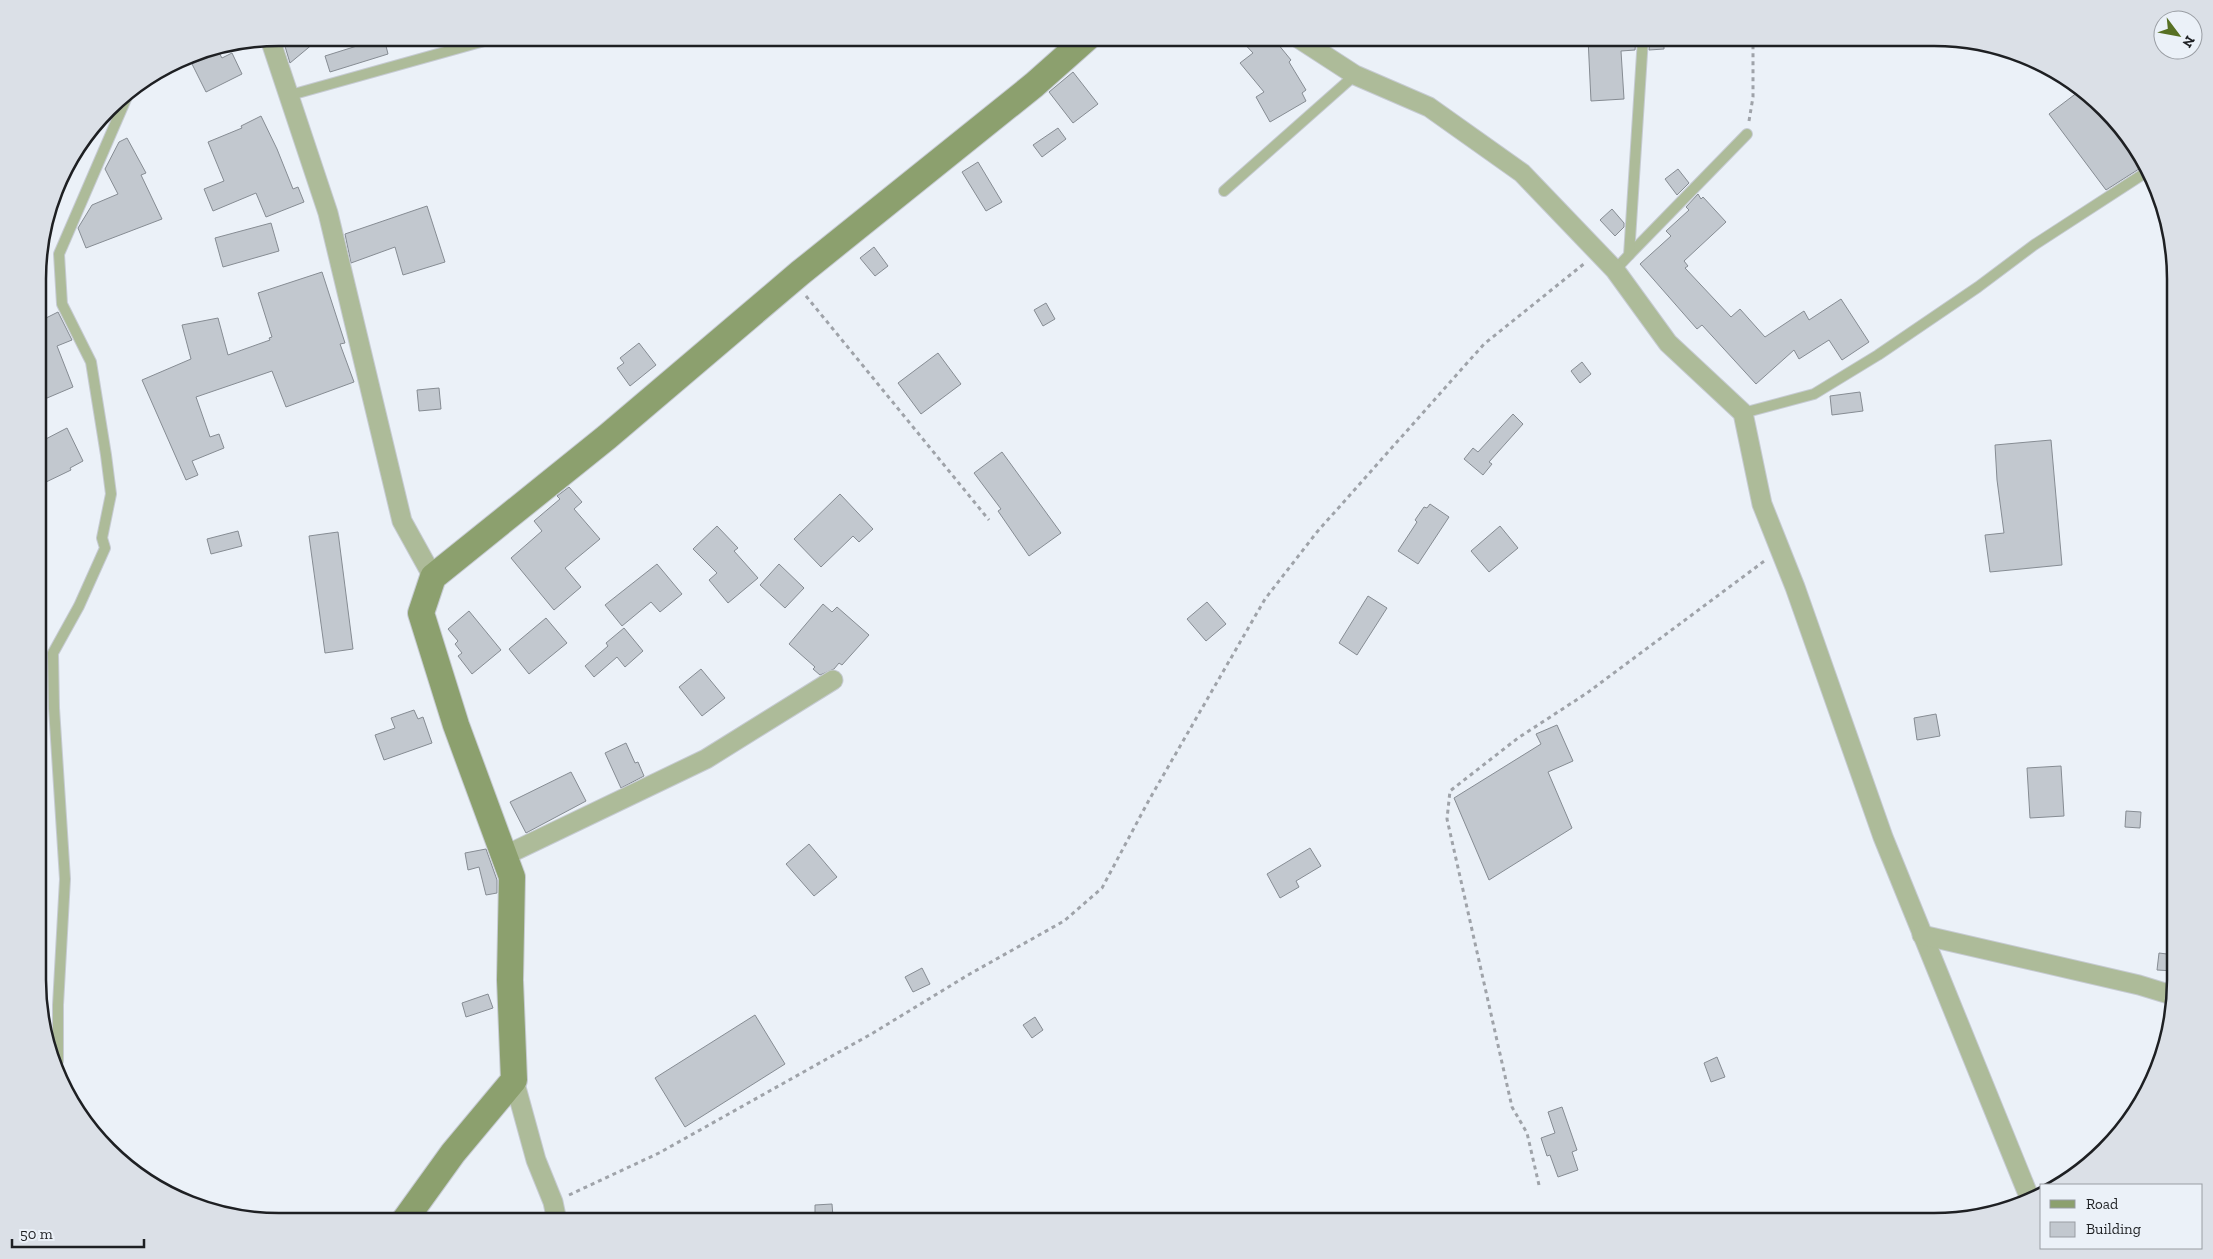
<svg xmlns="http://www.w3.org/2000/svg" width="2213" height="1259" font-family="'Zilla Slab',serif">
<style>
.building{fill:#c2c8cf;stroke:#868c93}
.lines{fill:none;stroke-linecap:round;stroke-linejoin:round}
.lane-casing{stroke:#c6cbd2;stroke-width:12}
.street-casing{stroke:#c6cbd2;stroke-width:21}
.secondary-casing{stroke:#c6cbd2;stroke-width:28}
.path{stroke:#9fa3a9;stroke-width:3;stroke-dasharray:4 4;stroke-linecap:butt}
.lane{stroke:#adbb99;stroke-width:10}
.street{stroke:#adbb99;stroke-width:19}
.secondary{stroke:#8ca06e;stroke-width:26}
.rim{fill:none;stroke:#1e2023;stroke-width:2.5}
</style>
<rect width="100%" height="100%" fill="#ebf1f8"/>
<g class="building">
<path d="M303 38H320L290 63 284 43Z"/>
<path d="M358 38H384L388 54 330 72 325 56 360 45Z"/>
<path d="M1239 38H1273L1291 60 1289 62 1306 90 1302 93 1306 101 1270 122 1256 97 1264 92 1240 63 1253 53Z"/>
<path d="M1588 38H1636L1635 50 1621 51 1624 99 1591 101Z"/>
<path d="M1650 38H1664V49L1649 50Z"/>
<path d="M218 51 222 58 232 53 242 74 206 92 192 64Z"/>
<path d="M1073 72 1098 104 1073 123 1049 92Z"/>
<path d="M2082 89 2093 98 2134 144 2128 148 2142 167 2106 190 2049 114Z"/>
<path d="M261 116 277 149 293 189 298 187 304 202 266 217 256 193 213 211 204 189 224 181 208 142 242 128 241 126Z"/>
<path d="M1058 128 1066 139 1042 157 1033 145Z"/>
<path d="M127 138 146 173 141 175 162 219 86 248 78 228 92 205 118 194 105 169 119 142Z"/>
<path d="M978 162 1002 202 986 211 962 172Z"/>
<path d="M1678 169 1689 183 1677 195 1665 179Z"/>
<path d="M1698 194 1701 199 1703 197 1726 222 1684 261 1688 266 1685 268 1731 317 1740 309 1765 337 1804 311 1809 320 1841 299 1869 342 1842 360 1829 340 1799 359 1794 350 1756 384 1702 325 1697 329 1640 264 1671 236 1666 231 1689 210 1686 207Z"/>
<path d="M427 206 445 262 403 275 395 247 351 263 345 234Z"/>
<path d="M1612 209 1624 223V227L1615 236 1600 220Z"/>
<path d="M271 223 279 251 223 267 215 238Z"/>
<path d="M874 247 888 266 875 276 860 258Z"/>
<path d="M322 272 345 343 340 344 354 382 286 407 272 371 196 397 210 437 219 434 224 448 192 461 198 475 186 480 142 380 191 359 182 325 218 318 228 355 270 340 269 338 272 337 258 293Z"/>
<path d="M1046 303 1055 319 1043 326 1034 310Z"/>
<path d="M58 312 72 340 57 346 73 387 40 401V321Z"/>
<path d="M639 343 656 365 630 386 617 368 624 363 620 358Z"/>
<path d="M938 353 961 384 921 414 898 383Z"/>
<path d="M1582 362 1591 374 1580 383 1571 371Z"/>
<path d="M439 388 441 409 419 411 417 390Z"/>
<path d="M1860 392 1863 411 1832 415 1830 396Z"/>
<path d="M1513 414 1523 424 1489 462 1492 464 1483 475 1464 459 1473 448 1478 452Z"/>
<path d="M67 428 83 461 70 468 71 470 44 483 40 473V442Z"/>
<path d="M2051 440 2062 565 1990 572 1985 535 2004 533 1997 480 1995 445Z"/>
<path d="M1002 452 1061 533 1029 556 998 511 1001 509 974 473Z"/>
<path d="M569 487 582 502 574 509 600 539 565 568 581 587 554 610 511 558 542 531 534 521 560 499 557 496Z"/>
<path d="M840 494 873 529 859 542 853 536 821 567 794 539Z"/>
<path d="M1430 504 1449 517 1418 564 1398 551 1417 522 1415 520 1424 507 1427 508Z"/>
<path d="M717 526 738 548 734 551 758 578 728 603 709 580 717 573 693 549Z"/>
<path d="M1500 526 1518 548 1489 572 1471 551Z"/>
<path d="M238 531 242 546 211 554 207 539Z"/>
<path d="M338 532 353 649 325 653 309 536Z"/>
<path d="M657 564 682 594 660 612 651 602 622 626 605 605Z"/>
<path d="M779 564 804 588 785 608 760 585Z"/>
<path d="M1368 596 1387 608 1357 655 1339 643Z"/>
<path d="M1207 602 1226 624 1206 641 1187 619Z"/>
<path d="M823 604 832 612 837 607 869 635 842 665 839 663 834 669 820 675 813 669 815 667 789 644Z"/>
<path d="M469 611 501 650 472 674 458 656 462 653 455 644 458 641 448 629Z"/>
<path d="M546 618 567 643 529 674 509 649Z"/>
<path d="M624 628 643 651 625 667 617 657 594 677 585 666 608 646 606 643Z"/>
<path d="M701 669 725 698 702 716 679 687Z"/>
<path d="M414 710 418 719 423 717 432 743 384 760 375 735 395 728 391 718Z"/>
<path d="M1936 714 1940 736 1917 740 1914 718Z"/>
<path d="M1557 725 1573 761 1548 772 1572 828 1489 880 1454 798 1541 744 1536 734Z"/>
<path d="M626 743 635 763 638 762 644 776 621 788 605 753Z"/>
<path d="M2061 766 2064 816 2030 818 2027 768Z"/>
<path d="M571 772 586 801 526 833 510 802Z"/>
<path d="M2126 811 2141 812 2140 828 2125 827Z"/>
<path d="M809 844 837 877 814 896 786 864Z"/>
<path d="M1310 848 1321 866 1296 881 1299 887 1280 898 1267 874Z"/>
<path d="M486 849 497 880V893L486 895 479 867 468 870 465 853Z"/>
<path d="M2159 953 2175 955V971L2157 970Z"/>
<path d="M922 968 930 984 913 992 905 977Z"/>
<path d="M488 994 493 1008 466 1017 462 1003Z"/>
<path d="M755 1015 785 1064 685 1127 655 1078Z"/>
<path d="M1035 1017 1043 1030 1032 1038 1023 1025Z"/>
<path d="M1717 1057 1725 1077 1711 1082 1704 1063Z"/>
<path d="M1562 1107 1577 1150 1572 1152 1578 1170 1558 1177 1550 1155 1547 1156 1541 1138 1555 1133 1548 1112Z"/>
<path d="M832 1204 833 1217 815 1218V1205Z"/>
</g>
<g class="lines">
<defs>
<g id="lane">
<path d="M287 96 495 38"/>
<path d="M1224 191 1355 75"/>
<path d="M1629 255 1747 134"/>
<path d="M1615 270 1629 255 1643 38"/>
<path d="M1743 413 1814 394 1878 355 1978 287 2034 245 2148 171"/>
<path d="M58 1061V1005L65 879 54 708 53 653 79 606 105 548 102 538 111 494 106 455 91 362 62 304 59 254 129 92"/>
</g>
<g id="street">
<path d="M1298 38 1355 75 1429 107 1522 173 1615 270 1668 343 1743 413 1762 504 1795 587 1883 837 2030 1199"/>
<path d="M270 39 328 213 402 521 433 577"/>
<path d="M504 856 706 759 833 680"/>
<path d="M1922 935 2139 985 2175 996"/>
<path d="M514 1080 536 1160 553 1202 557 1221"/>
</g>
<path id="secondary" d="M404 1221 453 1153 514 1080 510 980 512 877 456 725 421 613 433 577 607 437 800 273 1034 85 1087 38"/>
</defs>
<use href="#lane" class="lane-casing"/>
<use href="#street" class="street-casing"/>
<use href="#secondary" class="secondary-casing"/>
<g class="path">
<path d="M1749 121 1753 97V45L1755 38"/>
<path d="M806 296 989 520"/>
<path d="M1539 1185 1527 1133 1512 1107 1447 819 1450 791 1518 738 1587 693 1767 559"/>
<path d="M569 1195 659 1153 873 1033 968 975 1064 921 1102 888 1149 800 1265 599 1317 532 1484 344 1585 263"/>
</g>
<use href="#lane" class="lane"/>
<use href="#street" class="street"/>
<use href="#secondary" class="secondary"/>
</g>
<path d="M0 0H2213V1259H0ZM279 46H1934A233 233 0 0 1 2167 279V980A233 233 0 0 1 1934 1213H279A233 233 0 0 1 46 980V279A233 233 0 0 1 279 46Z" fill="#dbe0e7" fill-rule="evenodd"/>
<path class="rim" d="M279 46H1934A233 233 0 0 1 2167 279V980A233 233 0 0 1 1934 1213H279A233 233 0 0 1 46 980V279A233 233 0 0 1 279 46Z"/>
<rect x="2040" y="1184" width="162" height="65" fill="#ebf1f8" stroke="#999da3"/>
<rect x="2050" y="1200" width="25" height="8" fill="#8ca06e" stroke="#999da3"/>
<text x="2086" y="1209" font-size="15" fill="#1e2023">Road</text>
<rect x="2050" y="1222" width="25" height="15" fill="#c2c8cf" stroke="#999da3"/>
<text x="2086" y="1234" font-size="15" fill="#1e2023">Building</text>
<g transform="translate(2178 35) rotate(122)"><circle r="24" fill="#ebf1f8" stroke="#999da3"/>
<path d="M0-4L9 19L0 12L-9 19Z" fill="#577023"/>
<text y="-8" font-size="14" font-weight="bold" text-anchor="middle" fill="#1e2023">N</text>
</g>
<path d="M12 1239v8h132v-8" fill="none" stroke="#1e2023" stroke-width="2.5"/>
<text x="20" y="1239" font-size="15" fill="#1e2023" stroke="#ebf1f8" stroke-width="4" paint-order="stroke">50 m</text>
</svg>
